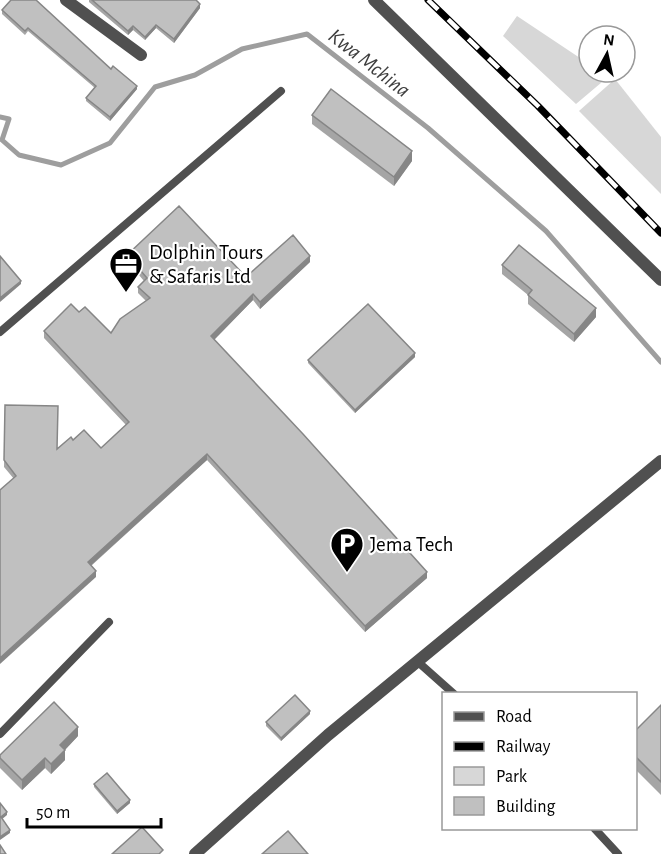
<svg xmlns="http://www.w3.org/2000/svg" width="661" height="854" font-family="'Alegreya Sans',sans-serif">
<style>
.green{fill:#d7d7d7}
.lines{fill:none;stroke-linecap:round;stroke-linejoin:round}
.stream{stroke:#9e9e9e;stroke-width:5}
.service{stroke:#505050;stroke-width:8}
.minor{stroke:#505050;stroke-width:12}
.rail-casing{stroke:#000;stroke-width:7}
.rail{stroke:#fff;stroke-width:4.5;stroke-dasharray:14;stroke-linecap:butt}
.wall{fill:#a5a5a5}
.shaded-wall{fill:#868686}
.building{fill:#c0c0c0;stroke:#868686;stroke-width:1.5}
.labels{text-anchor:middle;stroke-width:4.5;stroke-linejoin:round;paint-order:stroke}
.poi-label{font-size:21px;fill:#000;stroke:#fff;text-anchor:start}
.water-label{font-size:22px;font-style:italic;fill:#3f3f3f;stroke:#fff}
</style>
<rect width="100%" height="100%" fill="#fff"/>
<g class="green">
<path d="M517 16 589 64V72H600L608 77 576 104 503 36Z"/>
<path d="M615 79 661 137V194L579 111Z"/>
</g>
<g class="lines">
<path class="stream" d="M0 117 9 119 2 140 19 155 61 165 110 143 155 87 195 75 242 49 307 34 428 128 546 231 661 362"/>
<g class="service">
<path d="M0 332 281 91"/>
<path d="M418 662 454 694"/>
<path d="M0 734 109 622"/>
<path d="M594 828 618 854"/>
</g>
<g class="minor">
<path d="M66 0 141 55"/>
<path d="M374 0 661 280"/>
<path d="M195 854 328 735 661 461"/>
</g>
<defs>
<path id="rail" d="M428 0 538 106 661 233"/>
</defs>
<use href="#rail" class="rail-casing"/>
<use href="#rail" class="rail"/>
</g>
<g class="wall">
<path d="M89 0H196L200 8 174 43 156 28 145 40 133 30 128 35 89 2Z"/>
<path d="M2 10 111 69 137 89 110 121 86 101V98L95 88 28 31 25 35 2 14Z"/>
<path d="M312 115 412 161 394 186 312 124Z"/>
<path d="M127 255 246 277 310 262 260 309 253 300 214 340 427 578 365 632 207 460 91 566 96 577 4 467 5 405 57 449 73 440 101 448 126 425 44 338V331L79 312 111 333 146 301 138 293V287L144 281 127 261Z"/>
<path d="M502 265 596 317 574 342 528 304V295L502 274Z"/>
<path d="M415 357 355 413 308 363V360Z"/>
<path d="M661 705V795L636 770V730Z"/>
<path d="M310 714 281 741 266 726V722Z"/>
<path d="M78 736 65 750V760L51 774 45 768 22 790 0 768V755Z"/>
<path d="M94 784 130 803 117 814 94 787Z"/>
</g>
<g class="shaded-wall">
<path d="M200 4V8L174 43V39Z"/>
<path d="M156 25V28L145 40V37Z"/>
<path d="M133 26V30L128 35V31Z"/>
<path d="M137 86V89L110 121V117Z"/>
<path d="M412 151V161L394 186V177Z"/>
<path d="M310 256V262L260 309V302Z"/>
<path d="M21 281V284L0 302V298Z"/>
<path d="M253 294V300L211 343V336Z"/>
<path d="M596 308V317L574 342V334Z"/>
<path d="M415 353V357L355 413V410Z"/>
<path d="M207 454V460L88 568V562Z"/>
<path d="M96 571V577L0 664V658Z"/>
<path d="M427 572V578L365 632V626Z"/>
<path d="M310 711V714L281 741V738Z"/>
<path d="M78 727V736L60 755V745Z"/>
<path d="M65 750V760L51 774V764Z"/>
<path d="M45 758V768L22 790V780Z"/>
<path d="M130 800V803L117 814V811Z"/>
<path d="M7 812V815L1 820V817Z"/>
<path d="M10 830V833L0 840V837Z"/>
</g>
<g class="building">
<path d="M11 0H36L111 69 113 66 137 86 110 117 86 98 96 86 28 28 25 31 2 10Z"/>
<path d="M92 0H196L200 4 174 39 156 25 145 37 133 26 128 31Z"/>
<path d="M331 89 412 151 394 177 312 115Z"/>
<path d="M179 206 246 277 293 235 310 256 260 302 253 294 211 336 303 434 427 572 365 626 207 454 88 562 96 571 0 658V490L16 476 4 460 5 405 58 406 57 449 71 437 73 440 84 430 101 448 129 422 44 331 71 304 79 312 85 307 111 333 120 319 150 298 138 287 147 278 127 255Z"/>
<path d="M519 245 596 308 574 334 528 295 532 290 502 265Z"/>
<path d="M0 256 21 281 0 298Z"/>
<path d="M368 304 415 353 355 410 308 360Z"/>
<path d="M295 695 310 711 281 738 266 722Z"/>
<path d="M54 702 78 727 60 745 65 750 51 764 45 758 22 780 0 758V755Z"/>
<path d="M661 705V782L636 757V730Z"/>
<path d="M107 773 130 800 117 811 94 784Z"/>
<path d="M0 803 7 812 1 817 10 830 0 837Z"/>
<path d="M142 827 163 850 159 854H112Z"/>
<path d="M288 831 308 854H262Z"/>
<path d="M0 845 6 854H0Z"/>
</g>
<defs>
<symbol id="office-pin" viewBox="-11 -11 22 30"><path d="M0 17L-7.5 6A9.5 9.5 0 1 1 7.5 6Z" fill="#000" stroke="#fff"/><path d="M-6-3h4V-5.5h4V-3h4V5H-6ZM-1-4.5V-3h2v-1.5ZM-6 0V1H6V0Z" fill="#fff"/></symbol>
<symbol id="parking-pin" viewBox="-11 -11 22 30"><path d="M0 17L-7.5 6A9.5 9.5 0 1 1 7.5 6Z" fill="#000" stroke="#fff"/><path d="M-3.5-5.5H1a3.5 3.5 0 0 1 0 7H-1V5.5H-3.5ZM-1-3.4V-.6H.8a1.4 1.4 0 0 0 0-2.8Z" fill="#fff"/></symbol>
</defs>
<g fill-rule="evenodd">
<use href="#office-pin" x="107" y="245" width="38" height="52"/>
<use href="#parking-pin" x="328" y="525" width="38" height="52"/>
</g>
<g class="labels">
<g class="poi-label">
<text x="149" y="259">Dolphin Tours<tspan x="149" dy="24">&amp; Safaris Ltd</tspan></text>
<text x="370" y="551">Jema Tech</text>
</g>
<g class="water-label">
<text transform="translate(370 62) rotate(38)" y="8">Kwa Mchina</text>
</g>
</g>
<rect x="442" y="692" width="195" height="138" fill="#ffffff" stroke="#999999" stroke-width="1.5"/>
<rect x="454" y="712" width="30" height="9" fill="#505050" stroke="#999999" stroke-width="1.5"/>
<text x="496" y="722" font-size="18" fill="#000000">Road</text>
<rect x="454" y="742" width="30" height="9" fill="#000000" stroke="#999999" stroke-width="1.5"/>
<text x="496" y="752" font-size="18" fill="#000000">Railway</text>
<rect x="454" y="767" width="30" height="18" fill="#d7d7d7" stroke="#999999" stroke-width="1.5"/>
<text x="496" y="782" font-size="18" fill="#000000">Park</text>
<rect x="454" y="797" width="30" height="18" fill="#c0c0c0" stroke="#999999" stroke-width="1.5"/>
<text x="496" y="812" font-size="18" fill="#000000">Building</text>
<g transform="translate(607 54) rotate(8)"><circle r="28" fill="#ffffff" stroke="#999999" stroke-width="1.5"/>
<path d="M0-4.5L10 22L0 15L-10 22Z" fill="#000000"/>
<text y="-9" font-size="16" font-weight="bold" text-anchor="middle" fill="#000000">N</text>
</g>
<path d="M27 818v9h134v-9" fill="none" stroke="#000000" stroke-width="3"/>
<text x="36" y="818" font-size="18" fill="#000000" stroke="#ffffff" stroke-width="4.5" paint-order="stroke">50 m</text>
</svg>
